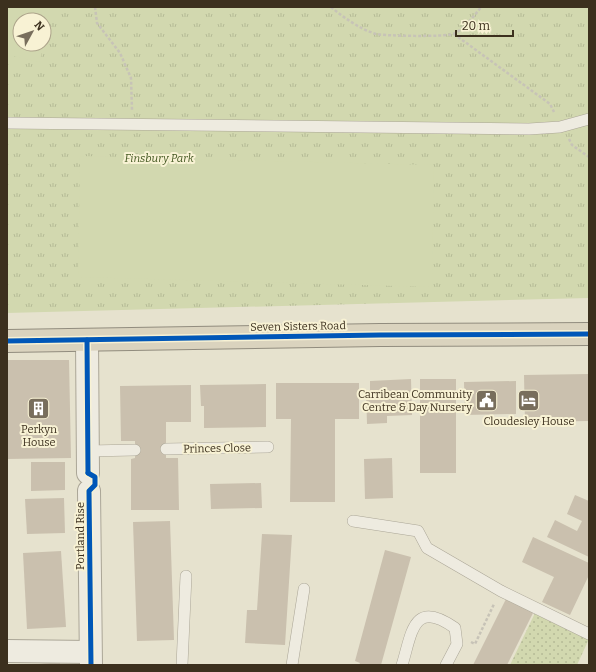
<svg xmlns="http://www.w3.org/2000/svg" width="596" height="672" font-family="Bitter,serif">
<style>
.grass{fill:url(#grass-dots)}
.park{fill:url(#park-tufts);fill-rule:evenodd}
.pitch{fill:#d2d8af}
.building{fill:#cac0ae}
.lines{fill:none;stroke-linecap:round;stroke-linejoin:round}
.lane-casing{stroke:#aba697;stroke-width:12}
.street-casing{stroke:#aba697;stroke-width:24}
.highway-casing{stroke:#918c7e;stroke-width:24}
.path{stroke:#c7c3b7;stroke-width:2.5;stroke-dasharray:3 2;stroke-linecap:butt}
.lane{stroke:#eeebe0;stroke-width:11}
.street{stroke:#eeebe0;stroke-width:22}
.highway{stroke:#dad3be;stroke-width:22}
.cycleway-casing{stroke:#f8f2d4;stroke-width:8}
.cycleway{stroke:#0057b8;stroke-width:5}
.labels{text-anchor:middle;stroke-width:4;stroke-linejoin:round;paint-order:stroke}
.park-label{font-size:11px;font-style:italic;fill:#455923;stroke:#f8f2d4}
.street-label{font-size:11px;fill:#3c301e;stroke:#f8f2d4}
.poi-label{font-size:11px;fill:#3c301e;stroke:#f8f2d4}
</style>
<defs>
<pattern id="grass-dots" width="8" height="8" patternUnits="userSpaceOnUse"><rect width="8" height="8" fill="#d2d8af"/><path d="M2 2h.1M6 6h.1" fill="none" stroke="#b5ba96" stroke-width="1.8" stroke-linecap="round"/></pattern>
<pattern id="park-tufts" width="24" height="20" patternUnits="userSpaceOnUse"><rect width="24" height="20" fill="#d2d8af"/><path d="M3 7l-1-3M5 7V3M7 7l1-3M15 17l-1-3M17 17v-4M19 17l1-3" fill="none" stroke="#b5ba96"/></pattern>
</defs>
<rect width="100%" height="100%" fill="#e6e2ce"/>
<path class="grass" d="M535 613 589 639 577 665H510Z"/>
<path class="park" d="M7 7H589V298L7 313ZM20 20H44V44H20Z"/>
<g class="pitch">
<path d="M7 7H50L44 40V20H20V44H43L40 62 7 55Z"/>
<path d="M80 156 434 165 432 287 78 277Z"/>
</g>
<g class="building">
<path d="M7 360H69L71 458 7 459Z"/>
<path d="M589 374V421L525 422 524 375Z"/>
<path d="M411 379 412 415 387 416V423L367 424 366 390H370V381Z"/>
<rect x="420" y="379" width="36" height="94"/>
<path d="M516 381V414L465 415 464 382Z"/>
<path d="M276 383H359V419H335V502H290L291 419H276Z"/>
<path d="M266 384V427L204 428V406H201L200 385Z"/>
<path d="M191 385V422H166V458H178L179 510H131V459L135 458V441H121L120 386Z"/>
<path d="M392 458 393 498 365 499 364 459Z"/>
<path d="M31 462H65V490L31 491Z"/>
<path d="M261 483 262 508 211 509 210 484Z"/>
<path d="M575 495 589 501V557L547 537 555 520 577 531 582 521 567 514Z"/>
<path d="M64 498 65 533 27 534 25 499Z"/>
<path d="M170 521 174 640 137 641 133 522Z"/>
<path d="M262 534 292 535 285 645 245 643 247 610H257Z"/>
<path d="M533 537 589 563V575L570 615 542 602 554 577 522 562Z"/>
<path d="M385 550 411 557 381 665H359L360 663 355 661Z"/>
<path d="M61 551 66 627 27 629 23 553Z"/>
<path d="M507 597 534 611 507 665H473Z"/>
<path d="M60 662V665H39V664Z"/>
</g>
<g class="lines">
<defs>
<g id="lane">
<path d="M7 123 529 129 560 127 589 119"/>
<path d="M166 449 268 447"/>
<path d="M89 451 135 450"/>
<path d="M353 521 418 531 427 548 501 591 589 634"/>
<path d="M182 665 186 576"/>
<path d="M292 665 304 589"/>
<path d="M402 665C412 633 413 598 455 628L457 644 446 665"/>
</g>
<g id="street">
<path d="M87 340 88 473"/>
<path d="M89 491 91 665"/>
<path d="M7 651 90 652"/>
</g>
<path id="highway" d="M7 341 380 335 589 334"/>
</defs>
<use href="#lane" class="lane-casing"/>
<use href="#street" class="street-casing"/>
<use href="#highway" class="highway-casing"/>
<g class="path">
<path d="M95 7 97 23 120 53 131 78 132 110"/>
<path d="M331 7C344 18 360 29 376 34 385 36 444 37 453 34 461 32 476 14 481 7"/>
<path d="M454 34 550 104 554 112"/>
<path d="M569 139 572 145 589 157"/>
<path d="M471 642 475 644 494 604"/>
</g>
<use href="#lane" class="lane"/>
<use href="#street" class="street"/>
<use href="#highway" class="highway"/>
<defs>
<g id="cycleway">
<path d="M87 340 88 473"/>
<path d="M7 341 380 335 589 334"/>
<path d="M88 473 95 477V485L89 491 91 665"/>
</g>
</defs>
<use href="#cycleway" class="cycleway-casing"/>
<use href="#cycleway" class="cycleway"/>
</g>
<defs>
<symbol id="civic-square" viewBox="-11 -11 22 22"><rect x="-9" y="-9" width="18" height="18" rx="4" fill="#786e5c" stroke="#f8f2d4"/><path d="M-.6-6.5H3V-4.5H.6V-3L4-1V1h2V6H-6V1h2V-1L-.6-3ZM-1.2 2.5V6h2.4V2.5Z" fill="#fff"/></symbol>
<symbol id="hotel-square" viewBox="-11 -11 22 22"><rect x="-9" y="-9" width="18" height="18" rx="4" fill="#786e5c" stroke="#f8f2d4"/><path d="M-6-4.5h1.5V1H6V5H4.5V3h-9V5H-6ZM-4 0a1.8 1.8 0 1 1 3.6 0ZM.5 0V-2.5h3Q6-2.5 6 0Z" fill="#fff"/></symbol>
<symbol id="building-square" viewBox="-11 -11 22 22"><rect x="-9" y="-9" width="18" height="18" rx="4" fill="#786e5c" stroke="#f8f2d4"/><path d="M-4-6H4V6H1V3H-1V6H-4ZM-2.5-4.3h1.7v1.8h-1.7ZM.8-4.3h1.7v1.8H.8ZM-2.5-1h1.7V.8h-1.7ZM.8-1h1.7V.8H.8Z" fill="#fff"/></symbol>
</defs>
<g fill-rule="evenodd">
<use href="#civic-square" x="474" y="388" width="25" height="25"/>
<use href="#hotel-square" x="516" y="388" width="25" height="25"/>
<use href="#building-square" x="26" y="396" width="25" height="25"/>
</g>
<g class="labels">
<g class="park-label">
<text x="159" y="162">Finsbury Park</text>
</g>
<g class="street-label">
<text transform="translate(298 326) rotate(-1)" y="4">Seven Sisters Road</text>
<text transform="translate(217 448) rotate(-1)" y="4">Princes Close</text>
<text transform="translate(80 536) rotate(-90)" y="4">Portland Rise</text>
</g>
<g class="poi-label">
<text x="472" y="398" text-anchor="end">Carribean Community<tspan x="472" dy="13">Centre &amp; Day Nursery</tspan></text>
<text x="529" y="425">Cloudesley House</text>
<text x="39" y="433">Perkyn<tspan x="39" dy="13">House</tspan></text>
</g>
</g>
<rect width="596" height="672" fill="none" stroke="#3c301e" stroke-width="16"/>
<g transform="translate(32 32) rotate(50)"><circle r="19" fill="#f8f2d4" stroke="#ada48b"/>
<path d="M0-3L7 15L0 10L-7 15Z" fill="#786e5c"/>
<text y="-6" font-size="11" font-weight="bold" text-anchor="middle" fill="#3c301e">N</text>
</g>
<path d="M456 30v6h57v-6" fill="none" stroke="#3c301e" stroke-width="2"/>
<text x="462" y="30" font-size="12" fill="#3c301e" stroke="#f8f2d4" stroke-width="3" paint-order="stroke">20 m</text>
</svg>
